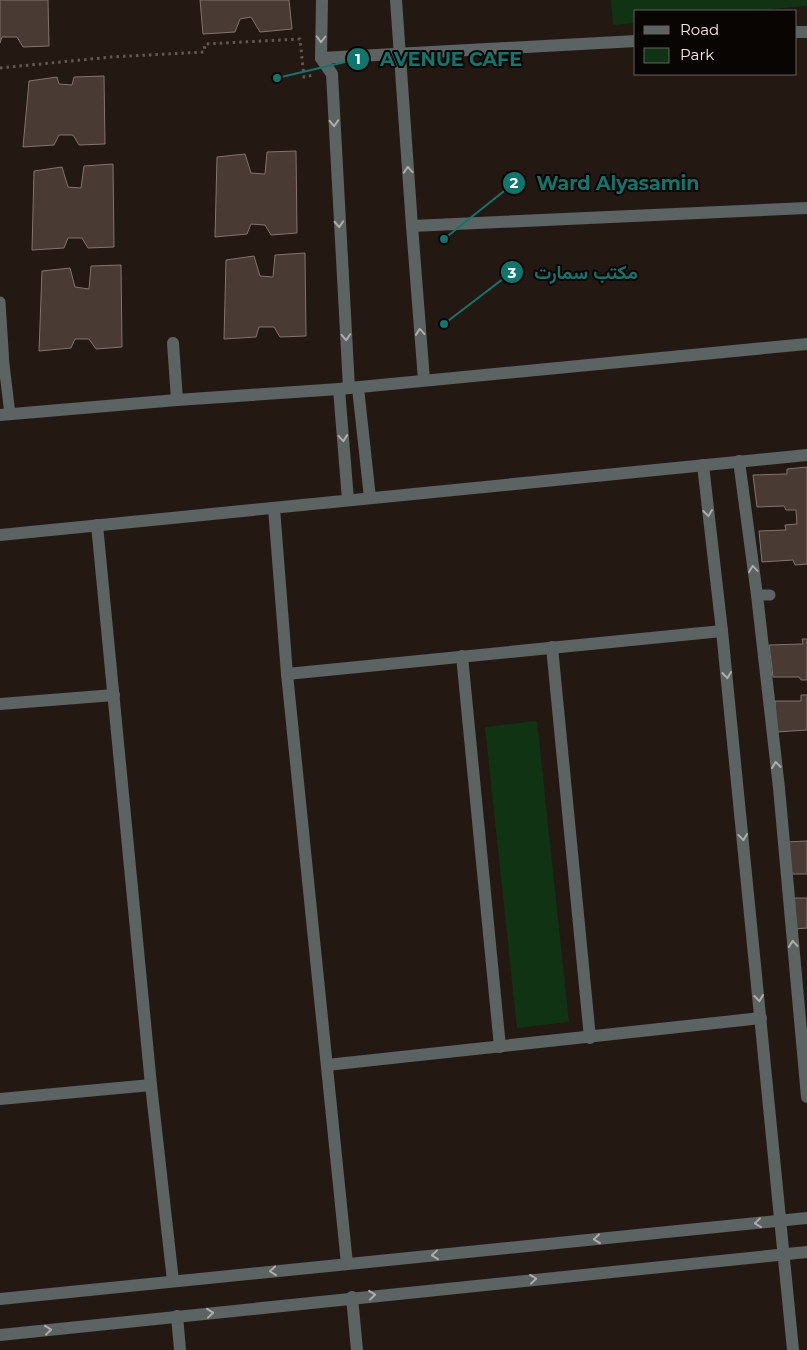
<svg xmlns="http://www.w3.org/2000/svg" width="807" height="1350" font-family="Montserrat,Vazirmatn,sans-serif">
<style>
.green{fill:#0f3313}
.building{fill:#493b34;stroke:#83736c}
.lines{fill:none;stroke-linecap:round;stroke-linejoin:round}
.path{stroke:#635852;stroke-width:3;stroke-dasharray:2.5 4;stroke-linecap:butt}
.lane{stroke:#5b6363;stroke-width:11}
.street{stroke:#5b6363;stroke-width:12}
.oneway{stroke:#afadaa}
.leader{fill:none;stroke:#0f766e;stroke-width:2}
.callout-dot{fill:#0f766e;stroke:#090503;stroke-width:2}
.mark-label{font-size:15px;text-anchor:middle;font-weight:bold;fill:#fff}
.callout-label{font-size:19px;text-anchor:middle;font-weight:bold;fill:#0f766e;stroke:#090503;stroke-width:4;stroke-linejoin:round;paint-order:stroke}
</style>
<rect width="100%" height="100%" fill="#241812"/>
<g class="green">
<path d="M611 0H807V6L751 11H636V23L613 25Z"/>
<path d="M537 721 569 1022 517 1028 485 727Z"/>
</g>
<g class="building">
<path d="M0 0H48L49 46 23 47 17 37H2L0 43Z"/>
<path d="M200 0H289L292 29 260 32 251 17 240 19 235 32 203 34Z"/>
<path d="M104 76 105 144 79 145 73 135H59L54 145 23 147 29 81 57 77 59 84 72 85 74 77Z"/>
<path d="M296 151 297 233 271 235 265 225 251 224 247 234 215 237 217 157 245 154 251 173 265 174 267 152Z"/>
<path d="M113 164 114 247 88 248 82 238H68L64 248 32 250 34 171 62 167 68 187 81 188 84 166Z"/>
<path d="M305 253 306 336 280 337 274 327H259L256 337 224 339 226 260 254 256 260 276 273 277 275 255Z"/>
<path d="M121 265 122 347 96 349 89 339H75L71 348 39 351 42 271 70 268 75 287 89 289 91 266Z"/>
<path d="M807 467V564L795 565 793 560 762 562 759 531 786 530 785 525 797 524 796 510H786L784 506 757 507 753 475 787 474V469Z"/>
<path d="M802 639H807V680H801L799 677H773L769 645 803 644Z"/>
<path d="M801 695H807V730L777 732 775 701H801Z"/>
<path d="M807 841V874H790L785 842Z"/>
<path d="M791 898H807V928L794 929Z"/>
</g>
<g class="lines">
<path class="path" d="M0 68 111 57 204 52 205 44 300 39 304 77 314 75"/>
<g class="lane">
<path d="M0 302 4 365 10 414"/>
<path d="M757 595H770"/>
</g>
<g class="street">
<path d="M322 0 321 58 332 74 349 388"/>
<path d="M396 0 412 226 424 380"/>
<path d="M796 32H807"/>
<path d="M321 58 636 41"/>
<path d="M412 226 807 208"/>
<path d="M173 343 177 400"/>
<path d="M358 388 370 498"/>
<path d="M339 389 348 500"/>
<path d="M0 415 177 400 339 389 807 344"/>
<path d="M739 461 757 595 779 788 807 1097"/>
<path d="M703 465 722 631 793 1350"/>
<path d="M274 508 287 674 347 1264"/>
<path d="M97 525 151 1085 173 1281"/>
<path d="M0 535 807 455"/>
<path d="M552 647 590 1038"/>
<path d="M462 656 500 1047"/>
<path d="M287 674 722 631"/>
<path d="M0 704 114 695"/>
<path d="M327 1065 761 1018"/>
<path d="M0 1099 151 1085"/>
<path d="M352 1297 357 1350"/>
<path d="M0 1299 807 1218"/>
<path d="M177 1316 180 1350"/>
<path d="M0 1335 807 1252"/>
</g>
</g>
<defs><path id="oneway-chevron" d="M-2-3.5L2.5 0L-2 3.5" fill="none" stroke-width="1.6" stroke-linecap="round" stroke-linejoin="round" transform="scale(1.25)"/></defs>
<g class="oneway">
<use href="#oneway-chevron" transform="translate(321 39) rotate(91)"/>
<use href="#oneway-chevron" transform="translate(334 123) rotate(87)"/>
<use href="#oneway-chevron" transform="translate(408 170) rotate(-94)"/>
<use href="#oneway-chevron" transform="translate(339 224) rotate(87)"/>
<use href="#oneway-chevron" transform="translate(420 332) rotate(-95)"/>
<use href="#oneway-chevron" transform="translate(346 337) rotate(87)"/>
<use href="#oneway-chevron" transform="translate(343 438) rotate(85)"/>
<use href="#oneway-chevron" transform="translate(708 513) rotate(83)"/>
<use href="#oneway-chevron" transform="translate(753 569) rotate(-98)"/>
<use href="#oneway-chevron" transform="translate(727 675) rotate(84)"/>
<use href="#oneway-chevron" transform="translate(776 765) rotate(-97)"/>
<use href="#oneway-chevron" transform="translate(743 837) rotate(84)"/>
<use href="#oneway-chevron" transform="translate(793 944) rotate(-95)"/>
<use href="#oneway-chevron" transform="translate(759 998) rotate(84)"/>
<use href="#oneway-chevron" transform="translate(758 1223) rotate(174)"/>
<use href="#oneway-chevron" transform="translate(597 1239) rotate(174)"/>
<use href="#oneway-chevron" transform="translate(435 1255) rotate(174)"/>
<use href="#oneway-chevron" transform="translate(273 1271) rotate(175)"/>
<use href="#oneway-chevron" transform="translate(533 1279) rotate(-6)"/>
<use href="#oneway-chevron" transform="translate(372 1295) rotate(-6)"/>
<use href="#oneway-chevron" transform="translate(210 1313) rotate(-6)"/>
<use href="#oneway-chevron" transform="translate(48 1330) rotate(-6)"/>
</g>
<path class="leader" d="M277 78L358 59M444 239L514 183M444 324L512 272"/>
<g class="callout-dot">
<circle cx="277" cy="78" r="5"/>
<circle cx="444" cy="239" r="5"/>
<circle cx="444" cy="324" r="5"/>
<circle cx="358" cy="59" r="12"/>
<circle cx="514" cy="183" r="12"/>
<circle cx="512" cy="272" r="12"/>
</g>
<g class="mark-label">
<text x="358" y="64">1</text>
<text x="514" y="188">2</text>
<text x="512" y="278">3</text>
</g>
<g class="callout-label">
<text x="451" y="66">AVENUE CAFE</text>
<text x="618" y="190">Ward Alyasamin</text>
<text x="586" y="279">مكتب سمارت</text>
</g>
<rect x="634" y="10" width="162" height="65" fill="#090503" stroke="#67615d"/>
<rect x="644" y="26" width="25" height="8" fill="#5b6363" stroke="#67615d"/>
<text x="680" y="35" font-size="15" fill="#f3eae5">Road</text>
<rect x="644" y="48" width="25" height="15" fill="#0f3313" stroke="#67615d"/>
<text x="680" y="60" font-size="15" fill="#f3eae5">Park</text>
</svg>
